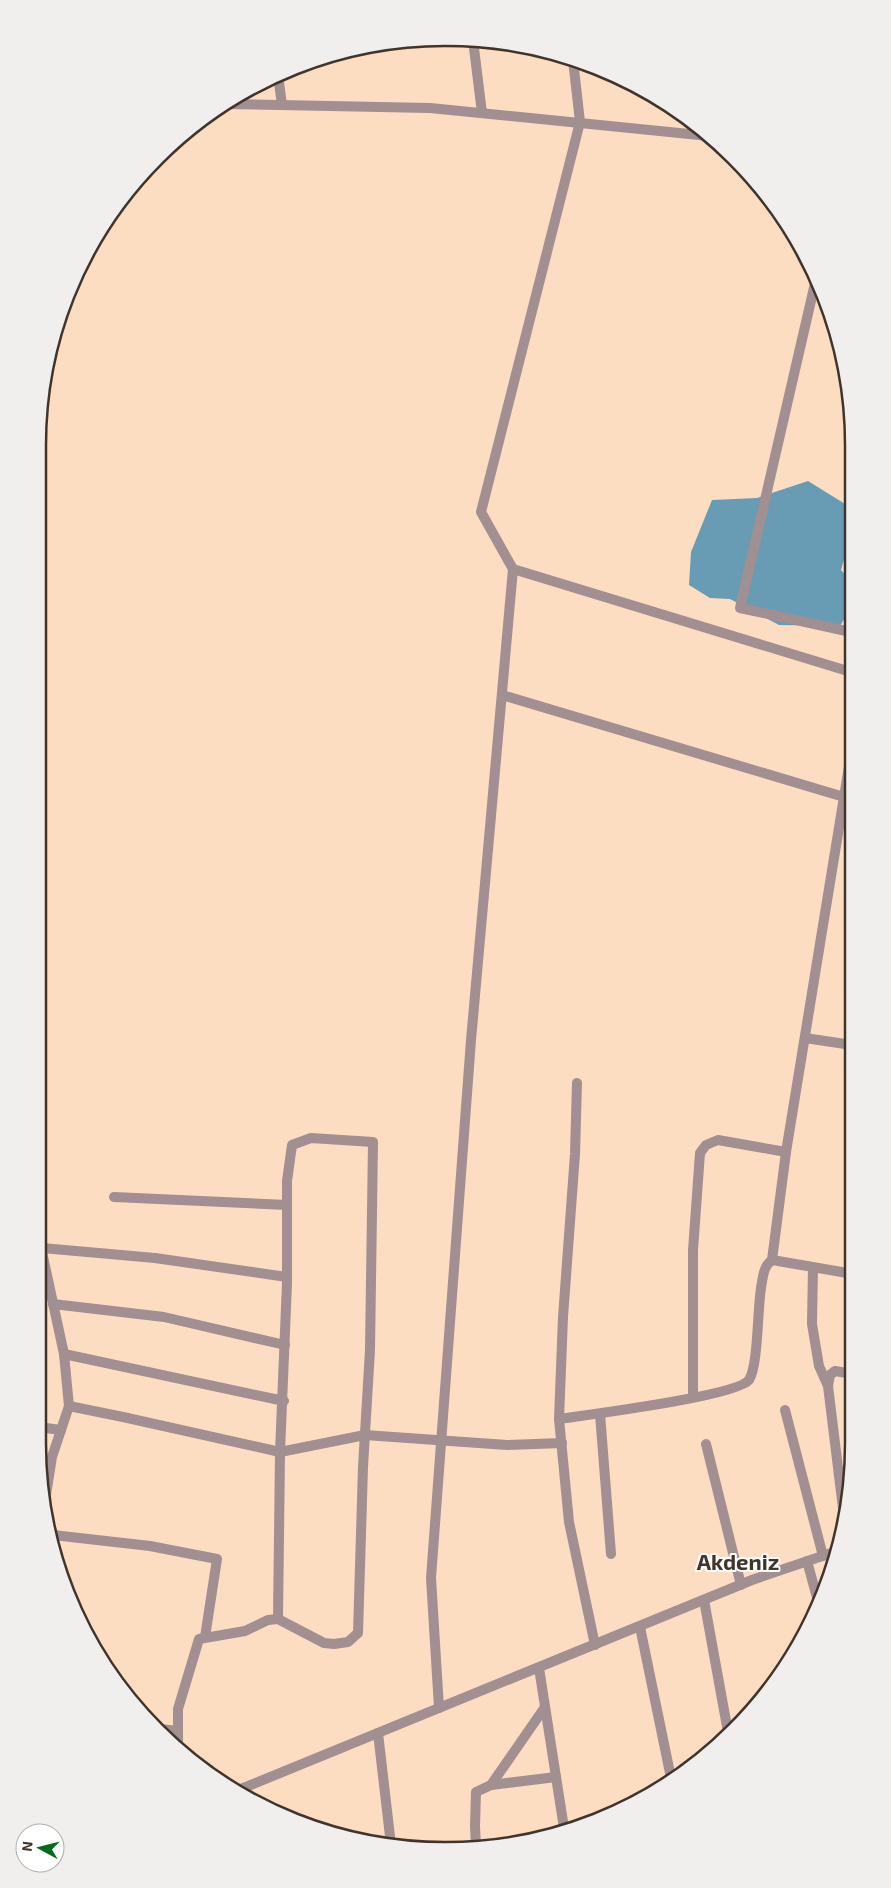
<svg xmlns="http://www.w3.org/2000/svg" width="891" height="1888" font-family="'Exo 2',sans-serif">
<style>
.water{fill:#689cb5}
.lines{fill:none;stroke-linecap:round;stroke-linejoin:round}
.street{stroke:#a18f92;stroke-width:10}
.labels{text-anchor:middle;stroke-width:4;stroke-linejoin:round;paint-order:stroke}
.district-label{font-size:22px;font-weight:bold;fill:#41352b;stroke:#fff}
.rim{fill:none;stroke:#41352b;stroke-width:2.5}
</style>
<rect width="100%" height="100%" fill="#fcddc2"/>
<path class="water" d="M808 481 850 507V539L841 570 851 581V608L840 626 779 625 730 599 710 598 689 585 691 552 712 500 757 498Z"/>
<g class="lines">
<g class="street">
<path d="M473 40 482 113"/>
<path d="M278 75 282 105"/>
<path d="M224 104 430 108 709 136"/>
<path d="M816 279 740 608 851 632"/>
<path d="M513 569 851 672"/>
<path d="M502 695 844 797"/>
<path d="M805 1038 852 1045"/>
<path d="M577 1083 575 1154 563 1317 559 1419 569 1522 595 1645"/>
<path d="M38 1184 42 1252 64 1354 69 1406 52 1457 46 1495"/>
<path d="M114 1197 287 1205"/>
<path d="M42 1248 155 1258 287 1277"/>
<path d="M772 1260 786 1152 851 754"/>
<path d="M813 1267 812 1324 819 1366 828 1386"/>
<path d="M53 1304 164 1317 285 1345"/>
<path d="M64 1354 284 1401"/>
<path d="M693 1397V1250L700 1153 706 1145 718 1140 786 1152"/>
<path d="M69 1406 123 1417 280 1452 365 1435 507 1445 562 1443"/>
<path d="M785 1410 823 1556"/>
<path d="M600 1414 611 1554"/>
<path d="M559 1419C586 1415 737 1396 749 1380 759 1364 757 1304 762 1282 763 1276 764 1268 768 1264 771 1260 774 1260 778 1261L853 1274"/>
<path d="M38 1427 61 1430"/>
<path d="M706 1444 741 1585"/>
<path d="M845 1525 828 1386 830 1375 835 1371 853 1374"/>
<path d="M53 1535 150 1546 217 1559 205 1637"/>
<path d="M807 1561 819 1605"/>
<path d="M704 1600 728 1732"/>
<path d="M640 1627 671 1778"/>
<path d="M539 1668 564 1828"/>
<path d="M439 1708 431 1578 471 1040 513 569 481 512 580 122 573 60"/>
<path d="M160 1729 178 1731"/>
<path d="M378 1733 391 1845"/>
<path d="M178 1743V1709L199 1639 245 1631 268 1620 278 1619 324 1643 334 1644 348 1642 358 1633 363 1467 370 1350 373 1142 311 1138 292 1145 287 1181V1283L280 1452 278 1619"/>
<path d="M491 1785 545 1707"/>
<path d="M236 1791 752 1580 837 1551"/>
<path d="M476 1847 475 1826 476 1792 491 1785 556 1777"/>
</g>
</g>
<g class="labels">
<g class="district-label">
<text x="738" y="1570">Akdeniz</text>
</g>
</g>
<path d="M0 0H891V1888H0ZM445 46H446A399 399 0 0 1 845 445V1443A399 399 0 0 1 446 1842H445A399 399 0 0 1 46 1443V445A399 399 0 0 1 445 46Z" fill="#f0efee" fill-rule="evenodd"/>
<path class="rim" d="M445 46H446A399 399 0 0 1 845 445V1443A399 399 0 0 1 446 1842H445A399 399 0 0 1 46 1443V445A399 399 0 0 1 445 46Z"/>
<g transform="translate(40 1848) rotate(277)"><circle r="24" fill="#ffffff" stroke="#b3aeaa"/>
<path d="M0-4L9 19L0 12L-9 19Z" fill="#056b18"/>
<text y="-8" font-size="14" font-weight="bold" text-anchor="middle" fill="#41352b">N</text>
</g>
</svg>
